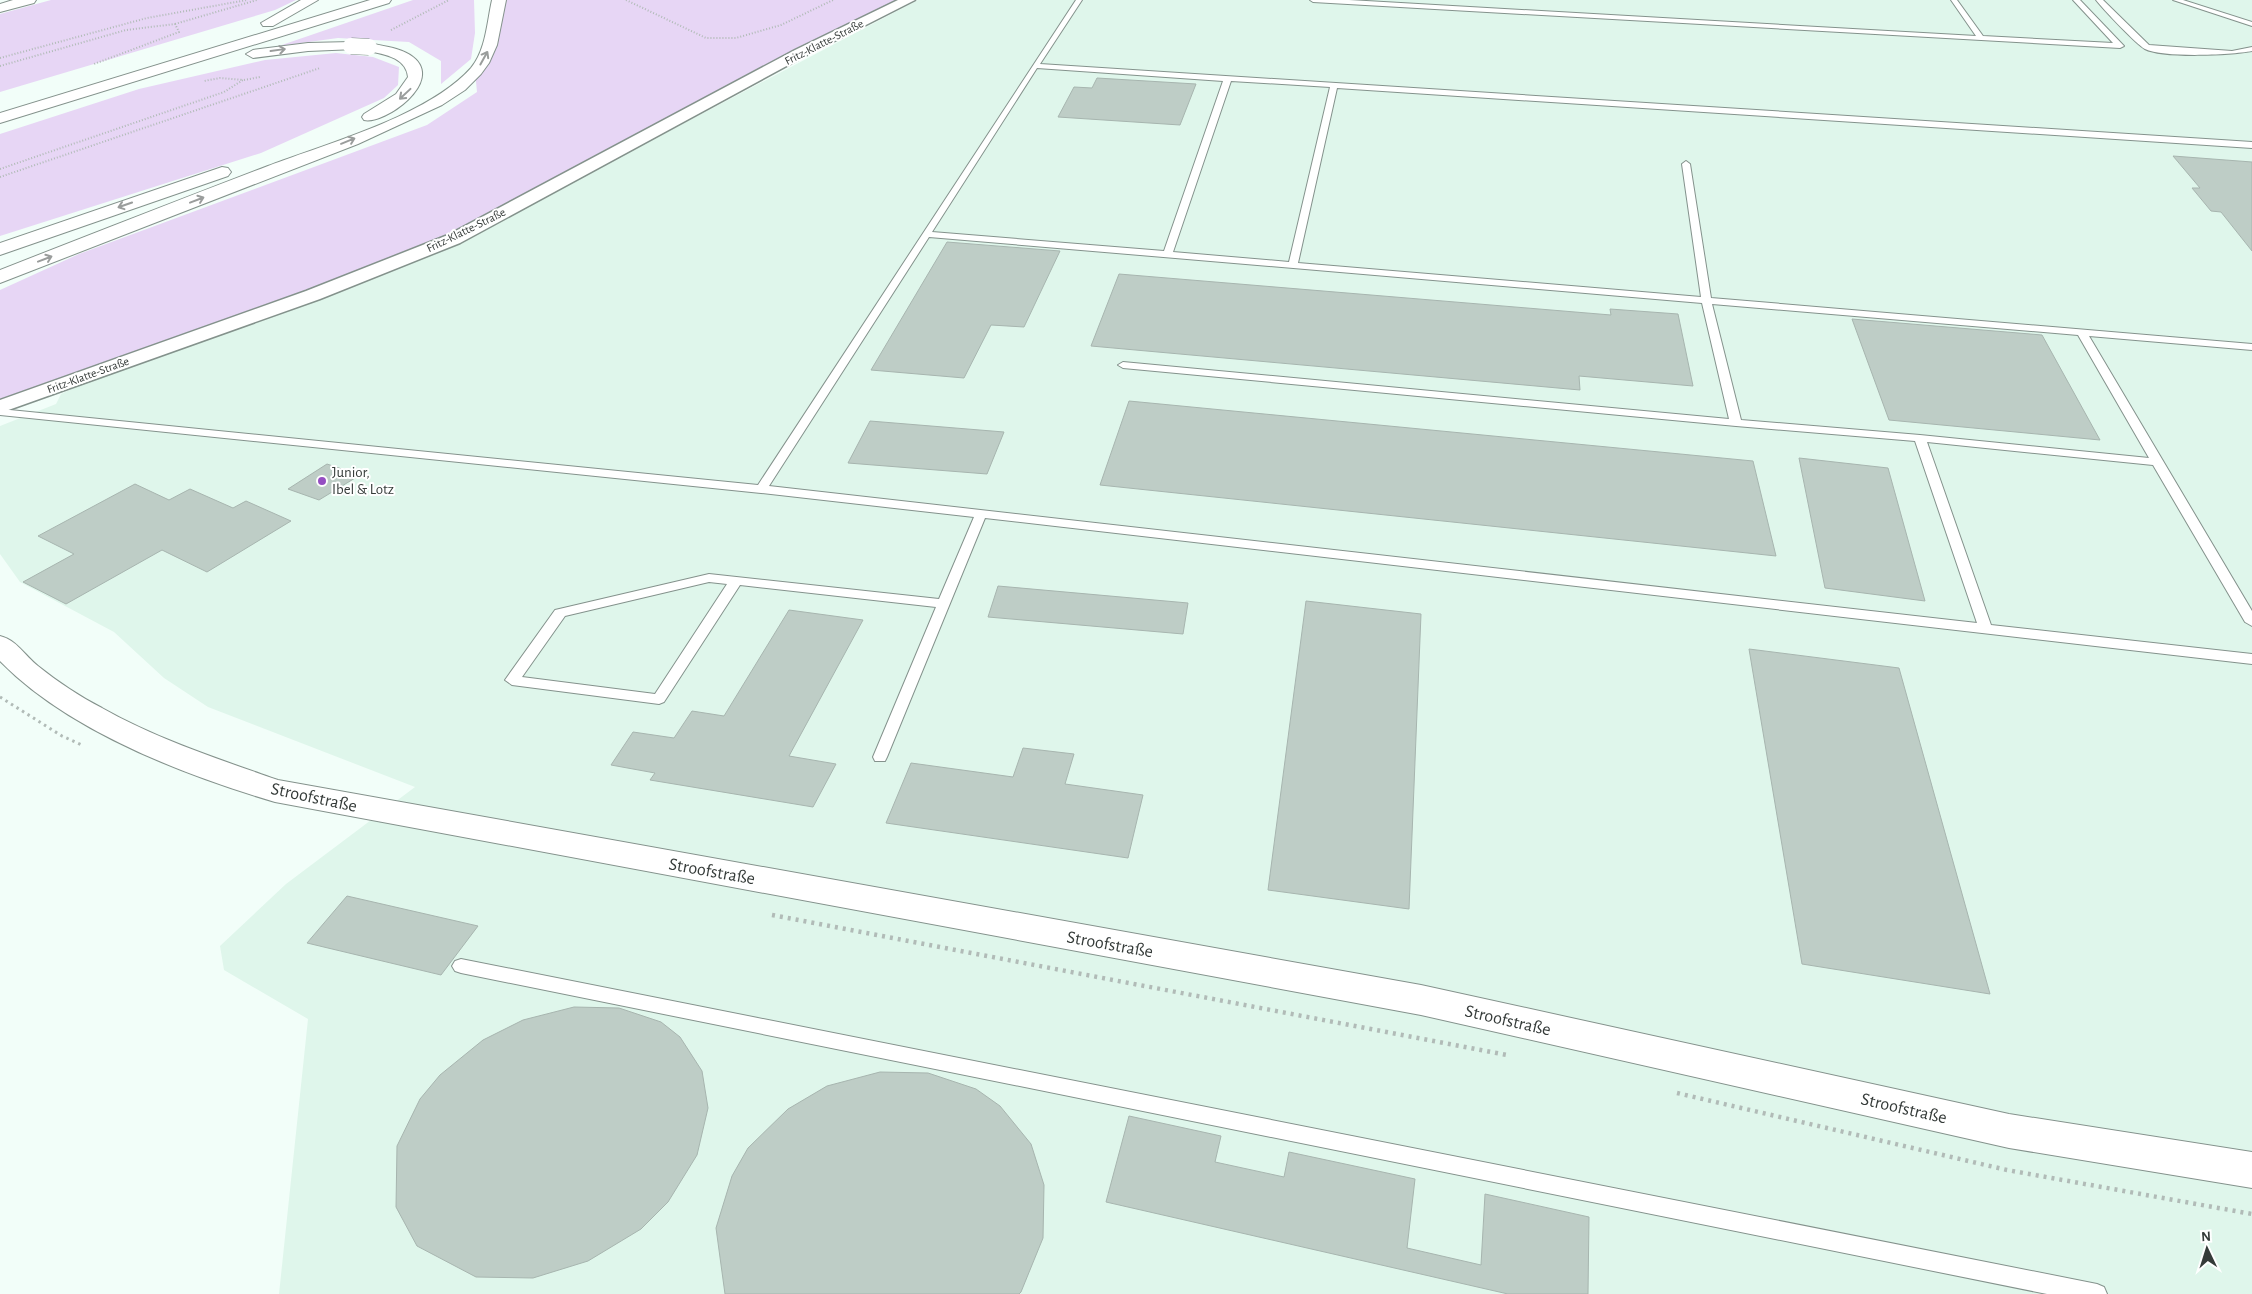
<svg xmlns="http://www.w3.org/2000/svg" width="2252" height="1294" font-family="'Alegreya Sans',sans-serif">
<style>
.built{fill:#dff6eb}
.green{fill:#e7d6f5}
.building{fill:#becdc6;stroke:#a7b5af}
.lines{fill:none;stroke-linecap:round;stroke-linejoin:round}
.lane-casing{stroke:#84928c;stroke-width:2}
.street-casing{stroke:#84928c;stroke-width:3}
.secondary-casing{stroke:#84928c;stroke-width:2}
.highway-casing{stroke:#84928c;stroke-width:2}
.path-far2{stroke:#b1bbb7;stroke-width:2;stroke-dasharray:1 2;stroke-linecap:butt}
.path-far1{stroke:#b1bbb7;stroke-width:3;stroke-dasharray:2.5 4;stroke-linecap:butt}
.path{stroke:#b1bbb7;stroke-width:4.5;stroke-dasharray:3 5;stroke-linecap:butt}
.lane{fill:#fff;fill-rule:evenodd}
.street{fill:#fff;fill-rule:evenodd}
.secondary{fill:#fff;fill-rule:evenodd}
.highway{fill:#fff;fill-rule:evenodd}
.highway-bridge-casing{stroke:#84928c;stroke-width:17;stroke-linecap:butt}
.highway-bridge{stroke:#fff;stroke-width:16}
.oneway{stroke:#9a9d9c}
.poi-dot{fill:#954ec2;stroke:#fff;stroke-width:2}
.labels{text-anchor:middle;stroke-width:4;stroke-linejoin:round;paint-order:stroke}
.far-street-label{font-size:12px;fill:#353b39;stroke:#fff}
.poi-label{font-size:15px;fill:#353b39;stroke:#fff;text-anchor:start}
.near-street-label{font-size:18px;fill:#353b39;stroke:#fff}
</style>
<rect width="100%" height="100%" fill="#f2fef9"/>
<path class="built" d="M918 0H2252V1294H279L308 1019 224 970 220 946 286 884 415 787 208 707 164 678 114 632 20 582 0 554V426L56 404 61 394 76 387 319 300 449 247Z"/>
<g class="green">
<path d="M51 0H296L275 10 0 92V14Z"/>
<path d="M413 0H474L475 33 471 59 441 84V61L409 42 338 38 279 46Z"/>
<path d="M499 0H908L454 239 0 407V290L79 254 427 125 477 92 475 71Z"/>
<path d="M336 53 373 57 399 67 398 85 384 98 261 153 0 236V134L139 89 265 60Z"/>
</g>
<g class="building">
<path d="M1097 78 1196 84 1180 125 1058 117 1074 87 1092 88Z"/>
<path d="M2173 156 2252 162V251L2221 212 2211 211 2192 188H2200Z"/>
<path d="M947 242 1060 251 1024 327 991 325 964 378 871 370Z"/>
<path d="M1119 274 1611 315 1610 309 1678 314 1693 386 1579 376 1580 390 1091 346Z"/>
<path d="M1852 319 2042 335 2100 440 1889 420Z"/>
<path d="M1129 401 1753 461 1776 556 1100 485Z"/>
<path d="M870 421 1004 432 987 474 848 463Z"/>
<path d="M1799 458 1888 468 1925 601 1825 588Z"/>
<path d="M327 464 360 475 319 500 288 489Z"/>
<path d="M135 484 169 500 190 489 233 508 246 501 291 521 207 572 162 550 66 604 23 582 74 554 38 536Z"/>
<path d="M998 586 1188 603 1183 634 988 617Z"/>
<path d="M1306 601 1421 614 1409 909 1268 890Z"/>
<path d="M789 610 863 620 789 756 836 764 813 807 650 780 655 773 611 765 633 732 674 738 692 711 724 716Z"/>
<path d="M1749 649 1899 668 1990 994 1802 964Z"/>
<path d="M1023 748 1074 754 1065 784 1143 795 1128 858 886 823 911 763 1013 777Z"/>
<path d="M347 896 478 926 441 975 307 943Z"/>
<path d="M574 1007 619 1008 661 1022 680 1037 702 1071 708 1108 697 1155 668 1202 641 1229 588 1261 533 1278 476 1277 417 1246 396 1207 397 1146 420 1099 440 1075 483 1040 523 1020Z"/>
<path d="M880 1072 928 1073 976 1089 1000 1106 1031 1144 1044 1185 1043 1238 1021 1292 1019 1294H725L716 1228 732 1176 748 1148 788 1109 827 1086Z"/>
<path d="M1129 1116 1221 1136 1215 1162 1284 1177 1289 1152 1415 1179 1407 1248 1481 1265 1485 1194 1589 1217 1588 1294H1508L1106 1202Z"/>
</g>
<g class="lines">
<defs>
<g id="lane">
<path d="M1076 0H1082L1040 64 2252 142V148L1337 88 1298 263 1701 297 1682 164 1686 161 1690 164 1711 298 2252 344V350L2089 336 2252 611V626L2245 622 2153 465 1927 442 1991 625 2252 654V664L985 518 887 757 885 761H875L873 757 936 607 740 585 664 702 659 704 512 685 505 680 555 610 709 574 939 599 974 517 761 493 0 415V409L758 485ZM1037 68 1223 81 1164 251 932 232ZM1231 81 1330 87 1289 262 1173 252ZM929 237 1702 303 1729 419 1123 362 1118 365 1123 368 1736 426 1915 441 1977 623 769 486ZM1712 304 2078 335 2149 458 1920 435 1741 420ZM709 582 727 584 655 694 522 677 565 616Z"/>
<path d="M1310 0H1349L1976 36 1951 0H1957L1983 36 2113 43 2073 0H2080L2124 46 2120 48 1313 2Z"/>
<path d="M2096 0H2103L2149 45 2232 51 2252 47V51C2231 55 2163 58 2145 49 2137 45 2103 9 2096 0Z"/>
<path d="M2173 0H2183L2252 22V26Z"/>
<path d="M461 959 2097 1284 2104 1287 2107 1294H2047L461 973 455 971 452 966 455 961Z"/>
</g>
<path id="street" d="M898 0H915L805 56 460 243 320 299 0 413V400L306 291 448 235 795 50Z"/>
<path id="secondary" d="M0 636C17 640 25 656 38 666 58 682 79 696 102 708 157 739 218 759 278 780L1421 985 2009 1114 2252 1152V1188L2009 1148 1421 1015 275 802C184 775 67 730 0 661Z"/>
<g id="highway">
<path d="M13 0H36L34 3 0 12V4Z"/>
<path d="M301 0H318L273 26H263L261 23Z"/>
<path d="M370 0H391L389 3 0 123V113Z"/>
<path d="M492 0H506L497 45 489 63 481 74 465 90 442 105 358 144 0 283V270C89 235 179 200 268 166 328 143 428 116 471 68 486 50 487 22 492 0Z"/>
<path d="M351 42 358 46 356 49 308 51 253 58 246 54 253 50 308 43Z"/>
<path d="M369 43C383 46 402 48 413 57 445 82 384 125 364 120L362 117 364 114 396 94 408 77C406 56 381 54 364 50L362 47 364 44Z"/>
<path d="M222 167 228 168 231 172 228 176 0 255V243Z"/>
</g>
</defs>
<use href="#lane" class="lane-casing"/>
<use href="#street" class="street-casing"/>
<use href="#secondary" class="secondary-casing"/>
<use href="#highway" class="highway-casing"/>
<g class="path-far2">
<path d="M626 0 706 38H736L781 25 833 0"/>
<path d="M175 24 257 0"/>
<path d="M391 30 449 0"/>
<path d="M0 58 147 18 247 0"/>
<path d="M0 66 126 30 175 24 179 32 94 64"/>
<path d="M244 80 260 77"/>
<path d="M0 169 224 92 243 80 220 78 204 81"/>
<path d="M0 177 320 68"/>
</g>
<path class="path-far1" d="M0 697 62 736 84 746"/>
<g class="path">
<path d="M772 915 1507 1055"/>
<path d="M1677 1093 2007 1170 2252 1214"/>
</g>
<use href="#lane" class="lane"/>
<use href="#street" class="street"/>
<use href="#secondary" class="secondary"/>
<use href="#highway" class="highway"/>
<defs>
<path id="highway-bridge" d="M351 46 369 47"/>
</defs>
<use href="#highway-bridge" class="highway-bridge-casing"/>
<use href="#highway-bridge" class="highway-bridge"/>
</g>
<defs><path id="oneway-shaft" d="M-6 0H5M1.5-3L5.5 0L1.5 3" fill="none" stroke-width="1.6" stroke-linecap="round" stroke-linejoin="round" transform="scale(1.25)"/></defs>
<g class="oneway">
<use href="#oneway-shaft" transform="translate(278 50) rotate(-8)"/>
<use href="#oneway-shaft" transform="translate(484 58) rotate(-61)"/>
<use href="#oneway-shaft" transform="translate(405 94) rotate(137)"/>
<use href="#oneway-shaft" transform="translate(348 141) rotate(-22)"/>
<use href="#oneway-shaft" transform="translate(197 200) rotate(-21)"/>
<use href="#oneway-shaft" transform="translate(125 205) rotate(161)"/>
<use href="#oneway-shaft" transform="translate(45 259) rotate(-21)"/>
</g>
<circle class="poi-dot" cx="322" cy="481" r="5"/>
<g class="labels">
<g class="far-street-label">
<text transform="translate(824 42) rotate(-27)" y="4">Fritz-Klatte-Straße</text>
<text transform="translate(466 230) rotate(-26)" y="4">Fritz-Klatte-Straße</text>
<text transform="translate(88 375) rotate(-20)" y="4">Fritz-Klatte-Straße</text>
</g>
<g class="poi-label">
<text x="332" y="477">Junior,<tspan x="332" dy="17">Ibel &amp; Lotz</tspan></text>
</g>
<g class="near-street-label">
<text transform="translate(314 797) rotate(12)" y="6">Stroofstraße</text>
<text transform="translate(712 871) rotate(10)" y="6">Stroofstraße</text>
<text transform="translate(1110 944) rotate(10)" y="6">Stroofstraße</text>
<text transform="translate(1508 1020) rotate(13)" y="6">Stroofstraße</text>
<text transform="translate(1904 1108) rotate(13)" y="6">Stroofstraße</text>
</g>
</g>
<g transform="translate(2207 1249) rotate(356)" stroke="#ffffff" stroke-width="4" paint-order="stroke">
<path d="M0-4L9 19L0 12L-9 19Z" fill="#353b39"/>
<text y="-8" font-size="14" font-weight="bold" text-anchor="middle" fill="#353b39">N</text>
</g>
</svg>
